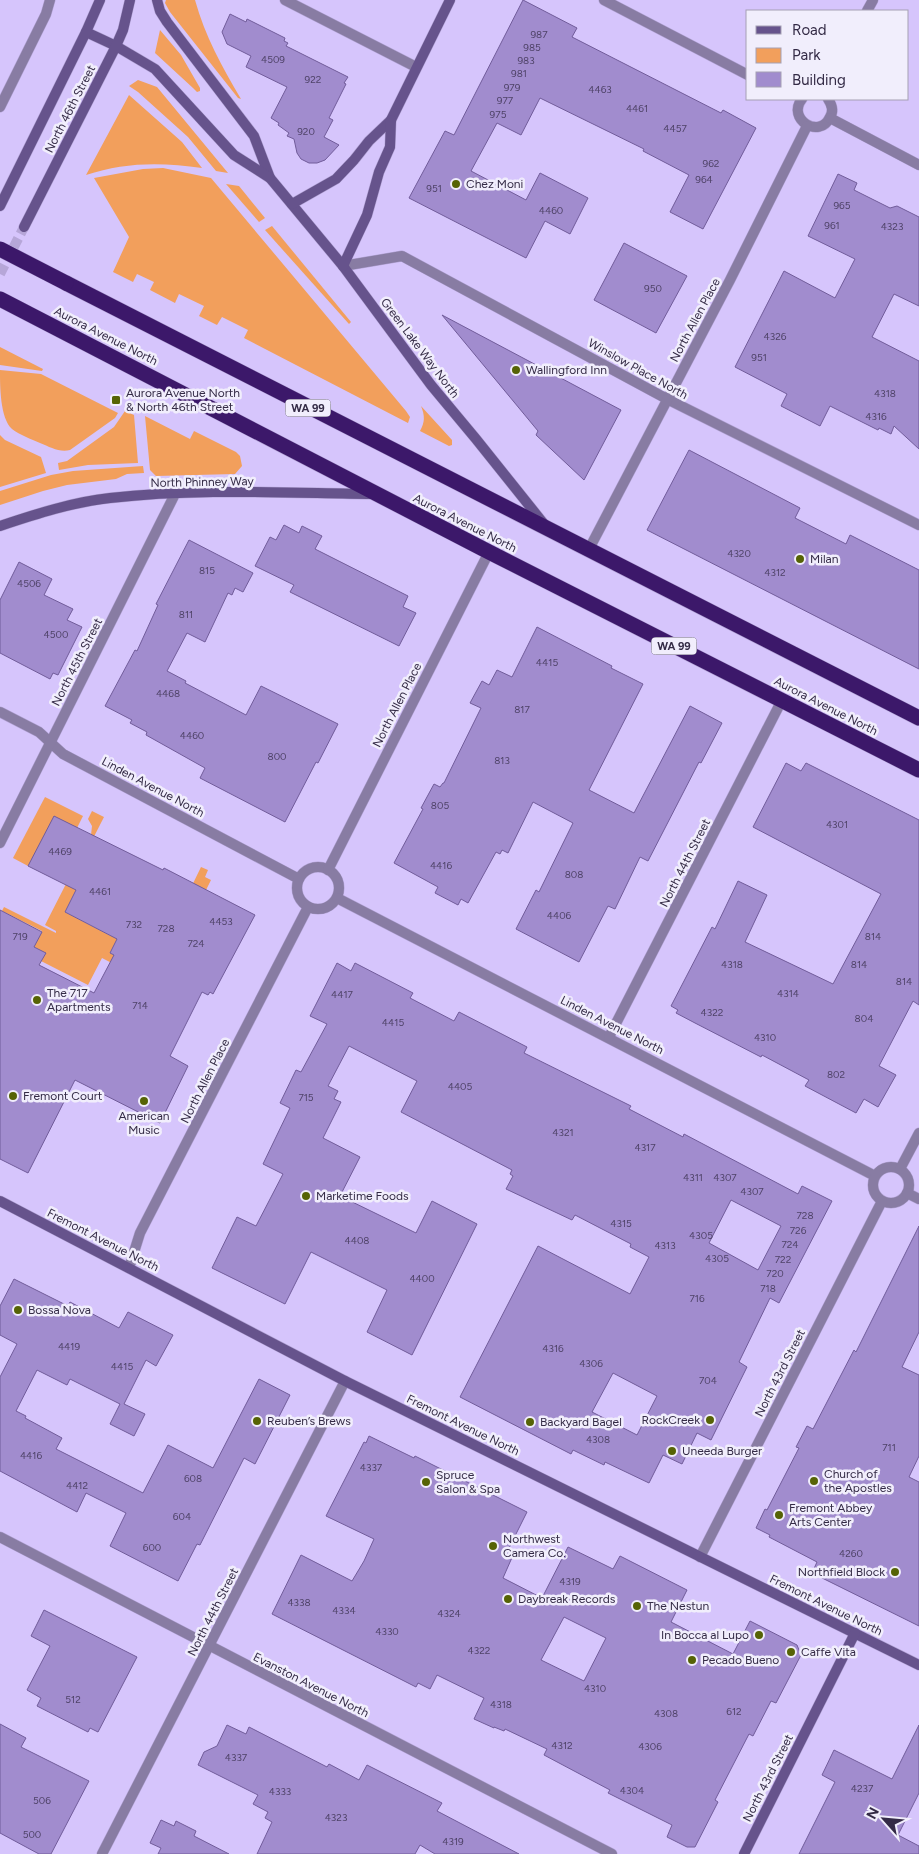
<svg xmlns="http://www.w3.org/2000/svg" width="919" height="1854" font-family="Figtree,sans-serif">
<style>
.green{fill:#f29f5c}
.building{fill:#a18cce;stroke:#715c9a;fill-rule:evenodd}
.lines{fill:none;stroke-linecap:round;stroke-linejoin:round}
.secondary-tunnel{stroke:#b6a6d8;stroke-width:10;stroke-dasharray:10 5;stroke-linecap:butt}
.street-casing{stroke:#b2a3d4;stroke-width:11}
.secondary-casing{stroke:#b2a3d4;stroke-width:11}
.highway-casing{stroke:#b2a3d4;stroke-width:16}
.street{stroke:#887ca3;stroke-width:10}
.secondary{stroke:#66538c;stroke-width:10}
.highway{stroke:#3c186a;stroke-width:15}
.highway-bridge-casing{stroke:#b2a3d4;stroke-width:16;stroke-linecap:butt}
.highway-bridge{stroke:#3c186a;stroke-width:15}
.poi-dot{fill:#566305;stroke:#f1eefc;stroke-width:2}
.labels{text-anchor:middle;stroke-width:5;stroke-linejoin:round;paint-order:stroke}
.number-label{font-size:10px;fill:#4f4368}
.shield{fill:#f1eefc;stroke:#6d667d;stroke-width:1}
.shield-label{font-size:11px;font-weight:bold;fill:#342b46}
.street-label{font-size:12px;fill:#342b46;stroke:#f1eefc}
.poi-label{font-size:12px;fill:#342b46;stroke:#f1eefc;text-anchor:start}
</style>
<rect width="100%" height="100%" fill="#d6c5fc"/>
<g class="green">
<path d="M166 0H195C205 36 222 67 241 99L238 98 170 12 165 3Z"/>
<path d="M160 30 181 55 200 88V91L197 92 193 88 155 53Z"/>
<path d="M138 80 157 87 228 173 216 171 188 137 138 92 129 86Z"/>
<path d="M129 95 182 142 202 168C162 162 124 162 86 175Z"/>
<path d="M163 168 211 178 406 411 410 417 408 423 244 338 248 330 222 317 217 325 199 316 204 306 179 294 175 303 150 290 154 282 137 274 133 282 113 272 129 237 94 178 143 169Z"/>
<path d="M226 184 239 186 265 218 259 222Z"/>
<path d="M272 226 351 322 349 324 265 230Z"/>
<path d="M0 347 43 369 42 371 0 365Z"/>
<path d="M0 370 41 374 118 413 115 418 70 450C60 453 50 447 40 443 31 439 20 435 12 429 0 418 0 386 0 370Z"/>
<path d="M421 406 452 440V445L449 446 420 431C425 422 425 416 421 406Z"/>
<path d="M125 411 134 415 138 463 88 465 59 470 58 463 67 461 114 427Z"/>
<path d="M145 416 190 439 194 431 236 452 240 456 242 466 235 474 156 476 150 470Z"/>
<path d="M0 435 5 440 41 457 46 473 0 487Z"/>
<path d="M143 466 144 473 127 474 116 479 67 485 43 491 0 505V491L51 475 73 471Z"/>
<path d="M45 797 83 816 77 828 28 866 13 858Z"/>
<path d="M92 811 104 817 79 866 86 870 65 912 111 936 148 863 152 866 137 896 139 897 137 902 160 913 168 897 171 898 173 896 184 902 201 867 208 870 205 877 211 880 206 890 200 887 184 918 218 935 213 946 130 904 123 918 127 920 110 953 137 967 133 974 102 958 88 985 41 961 45 953 34 947 42 931 2 911 4 907 56 933V931L45 925 91 835 92 826 88 819Z"/>
</g>
<g class="building">
<path d="M523 0 577 28 572 37 721 113 723 110 756 128 703 229 670 212 689 175 643 151 644 149 540 98 521 135 497 123 471 171 526 200 540 173 588 198 570 234 545 221 526 258 409 198 445 131 454 135Z"/>
<path d="M230 14 246 22 247 19 285 38 284 41 288 43 286 46 348 77 344 83 346 84 329 118 333 120 324 137 339 145 325 160 317 163H309L301 159 297 153 294 139 287 136 289 133 278 125 279 123 271 118 287 87 246 67 251 56 227 44 222 32Z"/>
<path d="M838 174 857 183 854 190 890 208 897 206 919 217V306L894 294 872 337 919 361V449L894 426 891 434 879 428 878 430 830 406 820 426 781 406 787 394 735 367 784 271 835 298 855 259 808 236Z"/>
<path d="M624 243 687 276 656 333 594 300Z"/>
<path d="M442 315 621 410 584 480 536 435 538 431Z"/>
<path d="M689 450 800 508 795 518 846 544 850 535 919 570V669L647 530Z"/>
<path d="M284 525 299 533 302 526 322 536 315 549 408 596 403 607 416 613 399 646 290 592 294 585 255 566 270 537 276 540Z"/>
<path d="M189 540 253 573 243 592 235 588 232 595 228 593 205 642 187 633 167 671 186 681 185 683 246 715 261 686 338 724 318 763 316 762 285 822 200 778 205 768 146 735 147 732 130 723 132 720 105 706 135 650 137 651 158 605 156 604Z"/>
<path d="M19 562 52 579 44 595 73 609 67 620 82 627 58 675 53 673 50 679 0 653V600Z"/>
<path d="M537 627 612 666 611 668 643 684 589 790 634 813 690 706 722 723 701 763 699 762 648 861 640 857 615 909 608 906 579 962 516 929 536 890 539 892 573 823 533 802 508 853 502 850 500 854 496 852 468 903 461 899 458 905 435 893 438 887 394 863 423 809 421 808 434 784 440 787 443 783H444L481 708 470 703 482 681 489 685 497 670 512 677Z"/>
<path d="M786 763 801 771 806 763 919 820V1005L913 1001 879 1066 896 1075 878 1107 864 1099 856 1113 805 1086 809 1080 762 1055 761 1057 695 1023 676 1013 678 1010 671 1006 712 927 715 929 738 881 767 895 745 942 833 984 881 894 753 827Z"/>
<path d="M54 816 163 870 164 868 255 915 213 994 210 992 208 995 202 992 170 1056 188 1066 160 1123 75 1080 28 1173 0 1159V910L42 932 34 947 46 953 39 965 94 993 114 955 110 953 117 939 65 912 76 890 28 866Z"/>
<path d="M337 963 351 971 355 963 413 993 410 998 454 1021 459 1012 527 1047 524 1053 631 1106 629 1109 683 1137 684 1134 798 1194 802 1186 832 1201 779 1303 770 1298 739 1362 747 1367 711 1440 697 1433 682 1464 663 1455 649 1483 605 1462 604 1465 573 1450 571 1454 460 1397 538 1246 630 1294 649 1257 630 1247 631 1244 575 1215 572 1220 506 1189 513 1176 510 1174 512 1170 401 1112 417 1081 349 1046 328 1086 338 1091 334 1099 341 1102 323 1138 360 1157 340 1196 416 1233 432 1201 477 1224 412 1355 367 1332 387 1290 311 1252 285 1304 212 1268 237 1217 256 1226 283 1174 263 1164 290 1108 280 1103 296 1070 301 1072 327 1024 310 1016ZM731 1200 781 1226 758 1270 709 1243ZM613 1373 657 1396 637 1435 592 1412Z"/>
<path d="M919 1226V1332L902 1367 919 1375V1456L909 1477 919 1482V1626L812 1573 817 1562 769 1537 770 1535 756 1528 765 1509 767 1510 799 1448 796 1447 807 1426 813 1429 854 1350 856 1352Z"/>
<path d="M14 1279 68 1306 70 1302 119 1328 128 1312 173 1335 156 1366 146 1360 124 1404 145 1414 134 1436 110 1424 120 1404 70 1379 67 1385 37 1370 16 1411 26 1416 25 1418 62 1438 56 1449 143 1493 168 1445 213 1468 259 1379 290 1395 255 1464 244 1458 200 1545 197 1544 178 1581 110 1546 126 1513 86 1493 77 1512 0 1471V1377L17 1344 0 1335V1306Z"/>
<path d="M369 1436 414 1458 415 1456 527 1512 508 1550 514 1553 503 1578 542 1598 568 1547 613 1569 620 1556 687 1590 671 1622 733 1654 750 1621 797 1645 801 1655 776 1703 771 1701 753 1736 749 1734 715 1800 718 1802 695 1847H687L667 1837 672 1825 608 1793 610 1790 544 1755 547 1749 505 1729 504 1731 494 1727V1728L474 1719 484 1698 437 1675 430 1689 418 1683 416 1687 272 1614 301 1555 352 1581 364 1561 374 1539 326 1516 364 1442 366 1443ZM564 1617 606 1638 584 1681 541 1660Z"/>
<path d="M44 1610 137 1657 98 1732 90 1728 88 1732 37 1706 41 1698 27 1690 50 1646 31 1636Z"/>
<path d="M0 1724 26 1738 21 1747 89 1781 51 1854H39L0 1833Z"/>
<path d="M227 1725 246 1734 249 1727 327 1767 329 1764 359 1780 367 1765 442 1803 437 1811 519 1854H435L420 1845 415 1854H257L272 1822 265 1818 268 1812 253 1804 258 1795 198 1765 204 1752 217 1746Z"/>
<path d="M919 1725V1793L898 1835 919 1846V1854H799L835 1782 822 1775 834 1750 892 1779Z"/>
<path d="M161 1820 174 1826 176 1821 196 1831 194 1836 229 1854H158L161 1848 150 1843Z"/>
</g>
<g class="lines">
<path class="secondary-tunnel" d="M0 274 24 227"/>
<defs>
<g id="street">
<path d="M285 0 416 67"/>
<path d="M604 0 748 75"/>
<path d="M867 11 873 0"/>
<path d="M802 99C786 119 820 140 830 117 834 111 832 105 828 99"/>
<path d="M0 107 46 14 50 0"/>
<path d="M830 118 919 165"/>
<path d="M343 266 402 256 667 399 919 525"/>
<path d="M588 551 730 280 807 126"/>
<path d="M0 712 39 732 63 754 299 879"/>
<path d="M0 843 176 492"/>
<circle cx="318" cy="888" r="21"/>
<path d="M328 870 489 552"/>
<path d="M337 898 875 1176"/>
<path d="M609 1037 782 700"/>
<circle cx="891" cy="1185" r="18"/>
<path d="M900 1169 919 1133"/>
<path d="M907 1193 919 1199"/>
<path d="M129 1268 140 1233 308 907"/>
<path d="M0 1537 612 1854"/>
<path d="M700 1557 882 1201"/>
<path d="M102 1854 345 1381"/>
</g>
<g id="secondary">
<path d="M157 0 160 11 167 22 254 136 270 178"/>
<path d="M86 32 116 46 155 69 234 155 270 178 343 266 431 385 476 439 544 524"/>
<path d="M292 204 336 179 354 160 369 141 391 120 450 0"/>
<path d="M0 206 86 32 100 0"/>
<path d="M24 227 116 46 123 30 130 0"/>
<path d="M343 266 367 215 379 172 390 147 391 120"/>
<path d="M0 526C36 514 73 502 110 498 197 488 285 493 373 494"/>
<path d="M0 1201 345 1381 919 1665"/>
<path d="M744 1854 855 1633"/>
</g>
<g id="highway">
<path d="M66 283 919 718"/>
<path d="M0 299 489 552 919 770"/>
</g>
</defs>
<use href="#street" class="street-casing"/>
<use href="#secondary" class="secondary-casing"/>
<use href="#highway" class="highway-casing"/>
<use href="#street" class="street"/>
<use href="#secondary" class="secondary"/>
<use href="#highway" class="highway"/>
<defs>
<path id="highway-bridge" d="M0 249 66 283"/>
</defs>
<use href="#highway-bridge" class="highway-bridge-casing"/>
<use href="#highway-bridge" class="highway-bridge"/>
</g>
<g class="poi-dot">
<circle cx="456" cy="184" r="5"/>
<circle cx="516" cy="370" r="5"/>
<rect x="111" y="395" width="10" height="10" rx="2.5"/>
<circle cx="800" cy="559" r="5"/>
<circle cx="37" cy="1000" r="5"/>
<circle cx="13" cy="1096" r="5"/>
<circle cx="144" cy="1101" r="5"/>
<circle cx="306" cy="1196" r="5"/>
<circle cx="18" cy="1310" r="5"/>
<circle cx="710" cy="1420" r="5"/>
<circle cx="257" cy="1421" r="5"/>
<circle cx="530" cy="1422" r="5"/>
<circle cx="672" cy="1451" r="5"/>
<circle cx="814" cy="1481" r="5"/>
<circle cx="426" cy="1482" r="5"/>
<circle cx="779" cy="1515" r="5"/>
<circle cx="493" cy="1546" r="5"/>
<circle cx="895" cy="1572" r="5"/>
<circle cx="508" cy="1599" r="5"/>
<circle cx="637" cy="1606" r="5"/>
<circle cx="759" cy="1635" r="5"/>
<circle cx="791" cy="1652" r="5"/>
<circle cx="692" cy="1660" r="5"/>
</g>
<g class="labels">
<g class="number-label">
<text x="539" y="38">987</text>
<text x="532" y="51">985</text>
<text x="273" y="63">4509</text>
<text x="526" y="64">983</text>
<text x="519" y="77">981</text>
<text x="313" y="83">922</text>
<text x="512" y="91">979</text>
<text x="600" y="93">4463</text>
<text x="505" y="104">977</text>
<text x="637" y="112">4461</text>
<text x="498" y="118">975</text>
<text x="675" y="132">4457</text>
<text x="306" y="135">920</text>
<text x="711" y="167">962</text>
<text x="704" y="183">964</text>
<text x="434" y="192">951</text>
<text x="842" y="209">965</text>
<text x="551" y="214">4460</text>
<text x="832" y="229">961</text>
<text x="892" y="230">4323</text>
<text x="653" y="292">950</text>
<text x="775" y="340">4326</text>
<text x="759" y="361">951</text>
<text x="885" y="397">4318</text>
<text x="876" y="420">4316</text>
<text x="739" y="557">4320</text>
<text x="207" y="574">815</text>
<text x="775" y="576">4312</text>
<text x="29" y="587">4506</text>
<text x="186" y="618">811</text>
<text x="56" y="638">4500</text>
<text x="547" y="666">4415</text>
<text x="168" y="697">4468</text>
<text x="522" y="713">817</text>
<text x="192" y="739">4460</text>
<text x="277" y="760">800</text>
<text x="502" y="764">813</text>
<text x="440" y="809">805</text>
<text x="837" y="828">4301</text>
<text x="60" y="855">4469</text>
<text x="441" y="869">4416</text>
<text x="574" y="878">808</text>
<text x="100" y="895">4461</text>
<text x="559" y="919">4406</text>
<text x="221" y="925">4453</text>
<text x="134" y="928">732</text>
<text x="166" y="932">728</text>
<text x="20" y="940">719</text>
<text x="873" y="940">814</text>
<text x="196" y="947">724</text>
<text x="732" y="968">4318</text>
<text x="859" y="968">814</text>
<text x="904" y="985">814</text>
<text x="788" y="997">4314</text>
<text x="342" y="998">4417</text>
<text x="140" y="1009">714</text>
<text x="712" y="1016">4322</text>
<text x="864" y="1022">804</text>
<text x="393" y="1026">4415</text>
<text x="765" y="1041">4310</text>
<text x="836" y="1078">802</text>
<text x="460" y="1090">4405</text>
<text x="306" y="1101">715</text>
<text x="563" y="1136">4321</text>
<text x="645" y="1151">4317</text>
<text x="693" y="1181">4311</text>
<text x="725" y="1181">4307</text>
<text x="752" y="1195">4307</text>
<text x="805" y="1219">728</text>
<text x="621" y="1227">4315</text>
<text x="798" y="1234">726</text>
<text x="701" y="1239">4305</text>
<text x="357" y="1244">4408</text>
<text x="790" y="1248">724</text>
<text x="665" y="1249">4313</text>
<text x="717" y="1262">4305</text>
<text x="783" y="1263">722</text>
<text x="775" y="1277">720</text>
<text x="422" y="1282">4400</text>
<text x="768" y="1292">718</text>
<text x="697" y="1302">716</text>
<text x="69" y="1350">4419</text>
<text x="553" y="1352">4316</text>
<text x="591" y="1367">4306</text>
<text x="122" y="1370">4415</text>
<text x="708" y="1384">704</text>
<text x="598" y="1443">4308</text>
<text x="889" y="1451">711</text>
<text x="31" y="1459">4416</text>
<text x="371" y="1471">4337</text>
<text x="193" y="1482">608</text>
<text x="77" y="1489">4412</text>
<text x="182" y="1520">604</text>
<text x="152" y="1551">600</text>
<text x="851" y="1557">4260</text>
<text x="570" y="1585">4319</text>
<text x="299" y="1606">4338</text>
<text x="344" y="1614">4334</text>
<text x="449" y="1617">4324</text>
<text x="387" y="1635">4330</text>
<text x="479" y="1654">4322</text>
<text x="595" y="1692">4310</text>
<text x="73" y="1703">512</text>
<text x="501" y="1708">4318</text>
<text x="734" y="1715">612</text>
<text x="666" y="1717">4308</text>
<text x="562" y="1749">4312</text>
<text x="650" y="1750">4306</text>
<text x="236" y="1761">4337</text>
<text x="862" y="1792">4237</text>
<text x="632" y="1794">4304</text>
<text x="280" y="1795">4333</text>
<text x="42" y="1804">506</text>
<text x="336" y="1821">4323</text>
<text x="32" y="1838">500</text>
<text x="453" y="1845">4319</text>
</g>
<g class="shield">
<rect x="285.5" y="399.5" width="45" height="17" rx="4"/>
<rect x="651.5" y="637.5" width="45" height="17" rx="4"/>
</g>
<g class="shield-label">
<text x="308" y="412">WA 99</text>
<text x="674" y="650">WA 99</text>
</g>
<g class="street-label">
<text transform="translate(70 109) rotate(-63)" y="4">North 46th Street</text>
<text transform="translate(695 320) rotate(-62)" y="4">North Allen Place</text>
<text transform="translate(106 336) rotate(27)" y="4">Aurora Avenue North</text>
<text transform="translate(420 348) rotate(53)" y="4">Green Lake Way North</text>
<text transform="translate(638 369) rotate(29)" y="4">Winslow Place North</text>
<text transform="translate(202 482) rotate(-1)" y="4">North Phinney Way</text>
<text transform="translate(465 523) rotate(27)" y="4">Aurora Avenue North</text>
<text transform="translate(77 662) rotate(-63)" y="4">North 45th Street</text>
<text transform="translate(397 705) rotate(-63)" y="4">North Allen Place</text>
<text transform="translate(826 706) rotate(27)" y="4">Aurora Avenue North</text>
<text transform="translate(153 787) rotate(28)" y="4">Linden Avenue North</text>
<text transform="translate(685 863) rotate(-63)" y="4">North 44th Street</text>
<text transform="translate(612 1025) rotate(27)" y="4">Linden Avenue North</text>
<text transform="translate(205 1081) rotate(-63)" y="4">North Allen Place</text>
<text transform="translate(103 1240) rotate(27)" y="4">Fremont Avenue North</text>
<text transform="translate(780 1373) rotate(-63)" y="4">North 43rd Street</text>
<text transform="translate(463 1425) rotate(26)" y="4">Fremont Avenue North</text>
<text transform="translate(826 1605) rotate(26)" y="4">Fremont Avenue North</text>
<text transform="translate(213 1612) rotate(-63)" y="4">North 44th Street</text>
<text transform="translate(311 1685) rotate(27)" y="4">Evanston Avenue North</text>
<text transform="translate(768 1778) rotate(-63)" y="4">North 43rd Street</text>
</g>
<g class="poi-label">
<text x="466" y="188">Chez Moni</text>
<text x="526" y="374">Wallingford Inn</text>
<text x="126" y="397">Aurora Avenue North<tspan x="126" dy="14">&amp; North 46th Street</tspan></text>
<text x="810" y="563">Milan</text>
<text x="47" y="997">The 717<tspan x="47" dy="14">Apartments</tspan></text>
<text x="23" y="1100">Fremont Court</text>
<text x="144" y="1120" text-anchor="middle">American<tspan x="144" dy="14">Music</tspan></text>
<text x="316" y="1200">Marketime Foods</text>
<text x="28" y="1314">Bossa Nova</text>
<text x="700" y="1424" text-anchor="end">RockCreek</text>
<text x="267" y="1425">Reuben’s Brews</text>
<text x="540" y="1426">Backyard Bagel</text>
<text x="682" y="1455">Uneeda Burger</text>
<text x="824" y="1478">Church of<tspan x="824" dy="14">the Apostles</tspan></text>
<text x="436" y="1479">Spruce<tspan x="436" dy="14">Salon &amp; Spa</tspan></text>
<text x="789" y="1512">Fremont Abbey<tspan x="789" dy="14">Arts Center</tspan></text>
<text x="503" y="1543">Northwest<tspan x="503" dy="14">Camera Co.</tspan></text>
<text x="885" y="1576" text-anchor="end">Northfield Block</text>
<text x="518" y="1603">Daybreak Records</text>
<text x="647" y="1610">The Nestun</text>
<text x="749" y="1639" text-anchor="end">In Bocca al Lupo</text>
<text x="801" y="1656">Caffe Vita</text>
<text x="702" y="1664">Pecado Bueno</text>
</g>
</g>
<rect x="746" y="10" width="162" height="90" fill="#f1eefc" stroke="#a5a0b3"/>
<rect x="756" y="26" width="25" height="8" fill="#66538c" stroke="#a5a0b3"/>
<text x="792" y="35" font-size="15" fill="#342b46">Road</text>
<rect x="756" y="48" width="25" height="15" fill="#f29f5c" stroke="#a5a0b3"/>
<text x="792" y="60" font-size="15" fill="#342b46">Park</text>
<rect x="756" y="72" width="25" height="15" fill="#a18cce" stroke="#a5a0b3"/>
<text x="792" y="85" font-size="15" fill="#342b46">Building</text>
<g transform="translate(884 1819) rotate(297)" stroke="#f1eefc" stroke-width="4" paint-order="stroke">
<path d="M0-4L9 19L0 12L-9 19Z" fill="#342b46"/>
<text y="-8" font-size="14" font-weight="bold" text-anchor="middle" fill="#342b46">N</text>
</g>
</svg>
